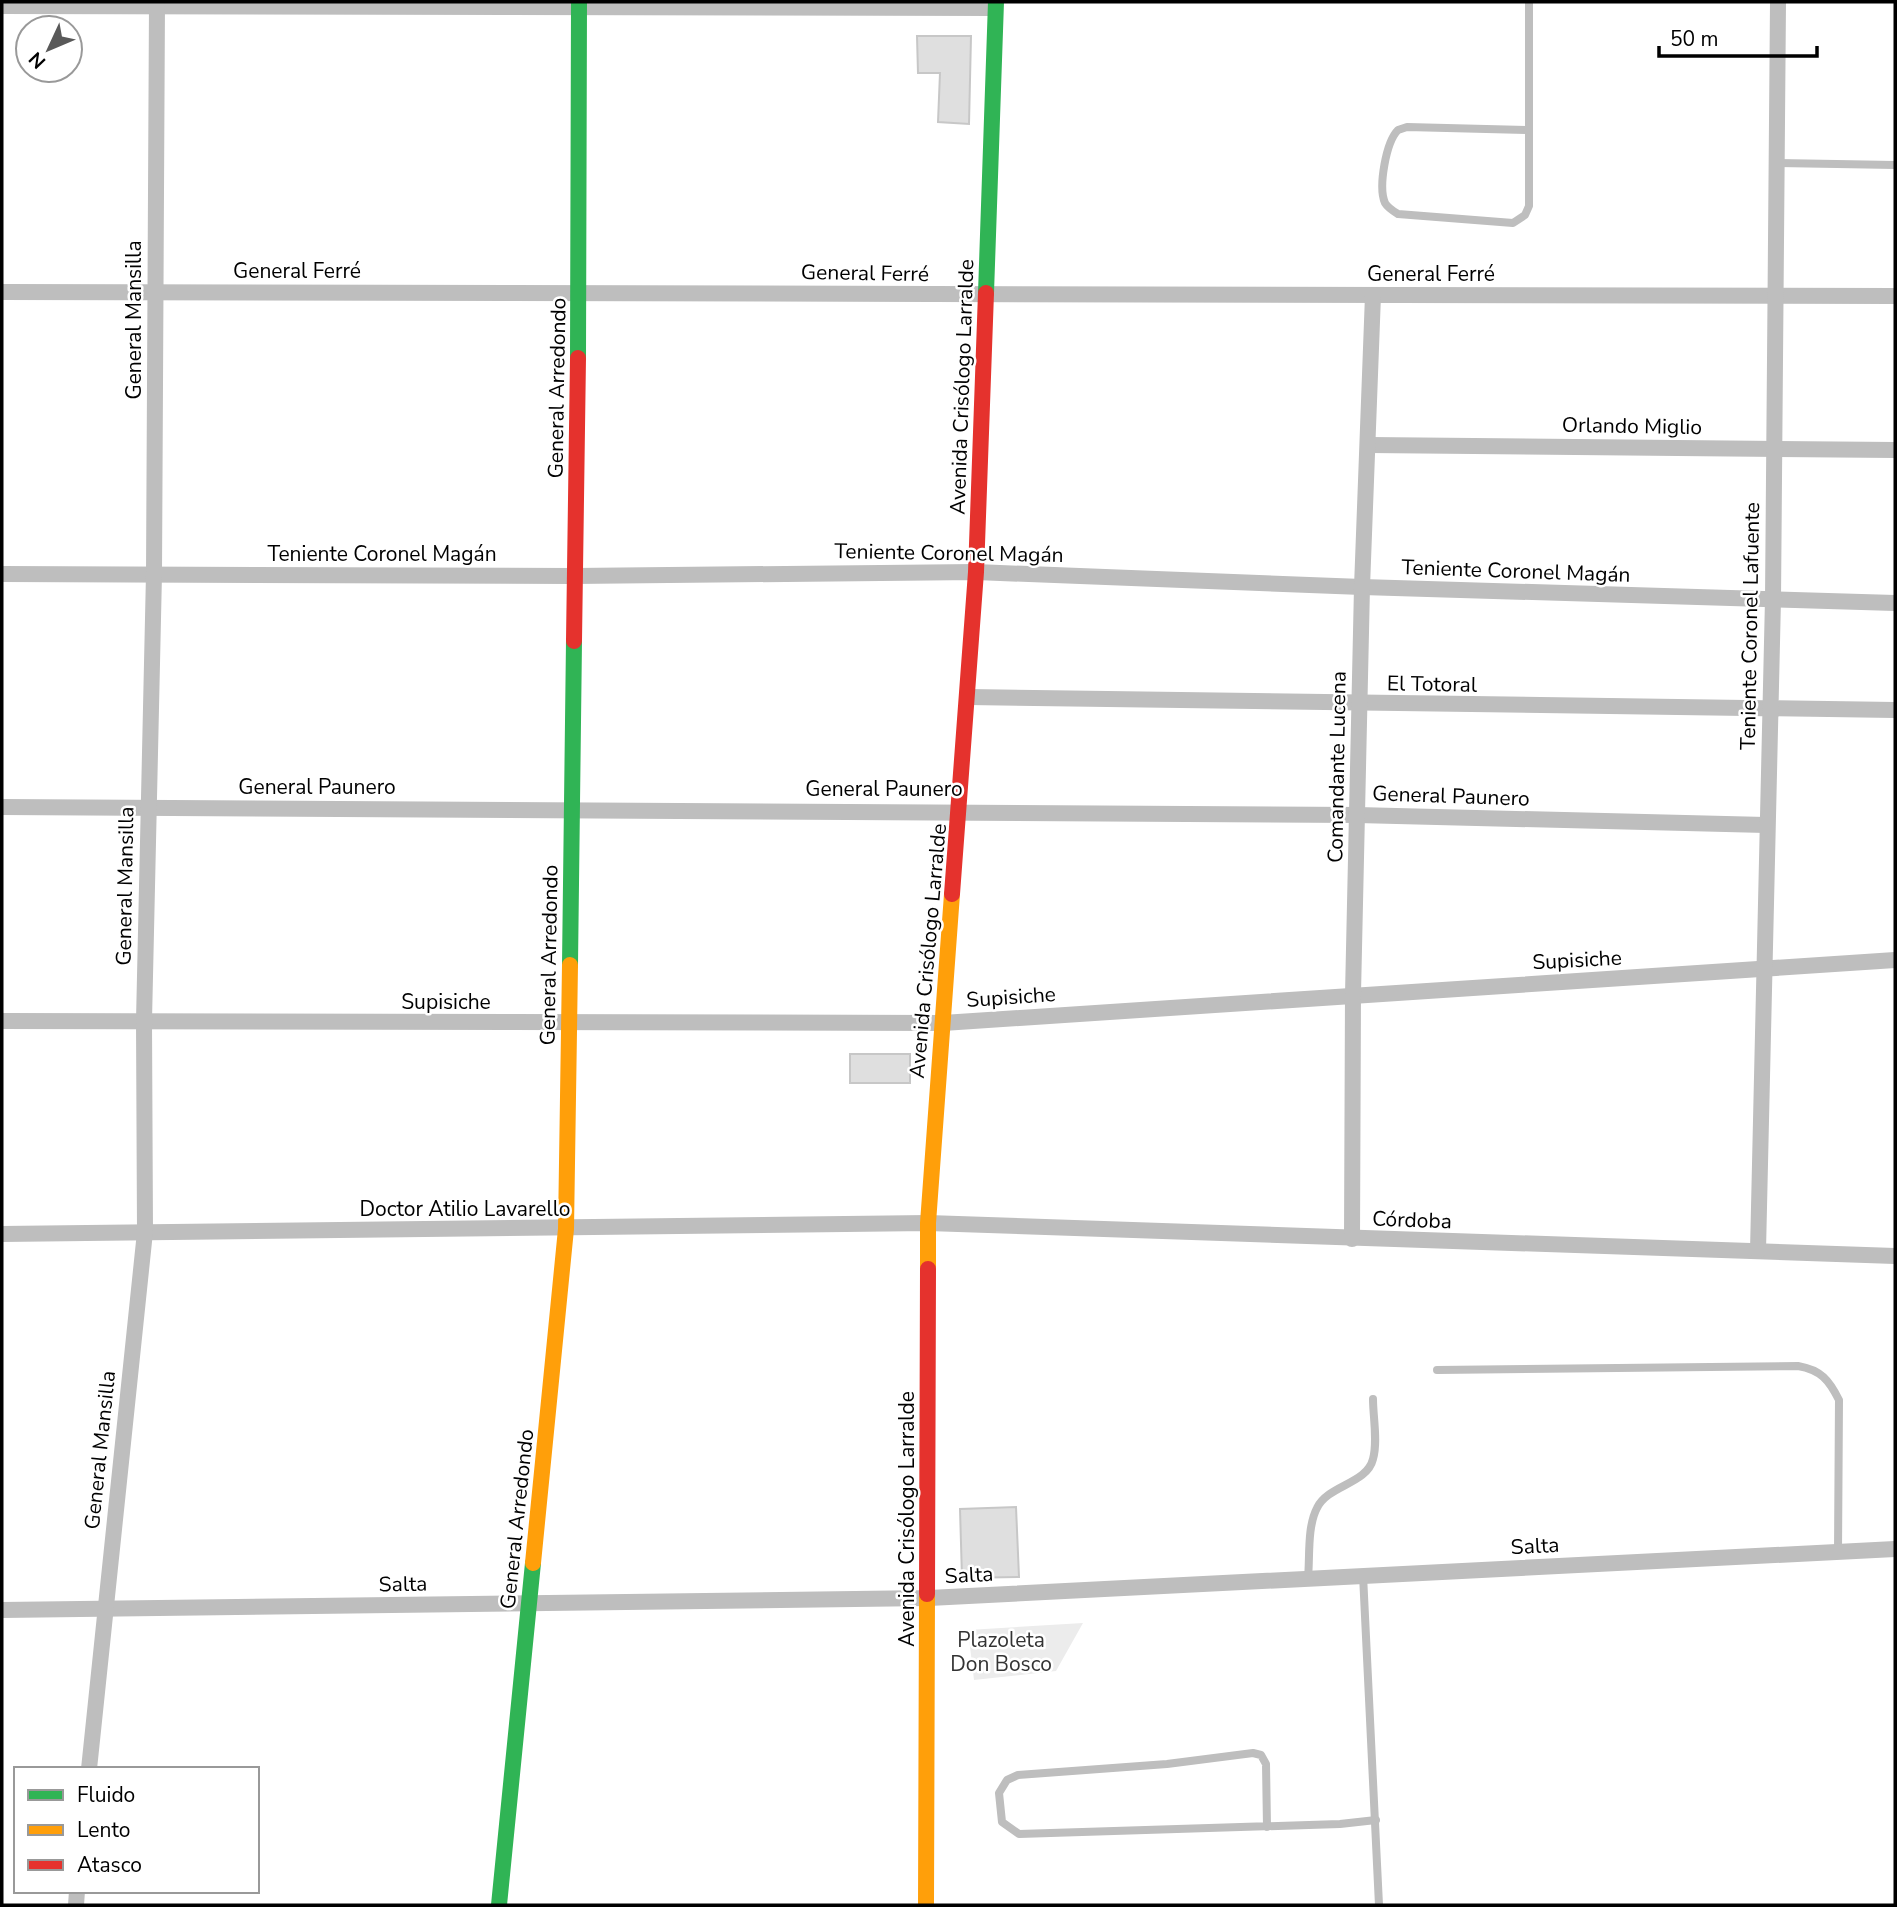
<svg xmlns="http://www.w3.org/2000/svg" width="1897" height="1907" font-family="'Nunito Sans',sans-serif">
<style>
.green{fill:#ececec}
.building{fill:#dfdfdf;stroke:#c7c7c7;stroke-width:2}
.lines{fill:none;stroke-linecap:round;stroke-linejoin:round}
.lane{stroke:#bebebe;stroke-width:8}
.street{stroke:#bebebe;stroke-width:16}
.fast{stroke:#30b455;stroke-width:16}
.slow{stroke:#ff9f0a;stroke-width:16}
.jam{stroke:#e5322d;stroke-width:16}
.labels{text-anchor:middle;stroke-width:5;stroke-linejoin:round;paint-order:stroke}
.street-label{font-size:21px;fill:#000;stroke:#fff}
.park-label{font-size:21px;fill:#333;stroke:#fff}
</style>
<rect width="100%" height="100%" fill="#fff"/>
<path class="green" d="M1083 1623 1056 1671 974 1680 968 1630Z"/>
<g class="building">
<path d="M917 36H971L969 124 938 122 940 73H918Z"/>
<rect x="850" y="1054" width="60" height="29"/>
<path d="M1016 1507 1019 1577 962 1578 960 1509Z"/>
</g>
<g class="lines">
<g class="lane">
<path d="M1529 130 1407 127 1398 130C1386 142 1378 187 1385 203 1388 208 1393 211 1398 214L1513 223 1525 215 1529 206V2"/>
<path d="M1774 163 1895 165"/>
<path d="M1437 1370 1798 1366C1821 1370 1829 1380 1839 1400L1838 1552"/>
<path d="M1363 1575 1379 1905"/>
<path d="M1308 1578C1310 1557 1307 1527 1317 1508 1328 1485 1367 1484 1373 1459 1378 1441 1373 1417 1373 1399"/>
<path d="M1267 1827 1266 1764 1261 1755 1253 1753 1167 1764 1018 1775 1007 1780 999 1793 1002 1822 1019 1834 1340 1824 1376 1820"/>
</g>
<g class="street">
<path d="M2 6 995 8"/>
<path d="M2 292 1895 296"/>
<path d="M1369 445 1895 450"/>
<path d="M2 574 574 576 976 572 1362 587 1895 603"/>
<path d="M969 697 1895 710"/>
<path d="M2 807 1357 815 1766 825"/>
<path d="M2 1021 943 1023 1895 960"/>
<path d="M2 1234 928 1223 1895 1256"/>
<path d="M1352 1239 1353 994 1362 587 1373 295"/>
<path d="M1758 1251 1773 599 1778 2"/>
<path d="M2 1610 929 1598 1895 1549"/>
<path d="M89 1769 145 1232 144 1021 154 574 157 2"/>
<path d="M76 1905 77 1891"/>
</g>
<g class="fast">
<path d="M986 293 996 2"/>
<path d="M578 358 579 2"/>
<path d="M570 965 574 641"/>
<path d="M499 1905 533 1563"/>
</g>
<g class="slow">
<path d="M928 1269V1223L952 894"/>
<path d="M533 1563 566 1229 570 965"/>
<path d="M926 1905 927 1594"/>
</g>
<g class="jam">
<path d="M574 641 578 358"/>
<path d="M952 894 976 572 986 293"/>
<path d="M927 1594 928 1269"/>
</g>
</g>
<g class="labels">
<g class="street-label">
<text x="297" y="278">General Ferré</text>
<text transform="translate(865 273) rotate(1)" y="7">General Ferré</text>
<text x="1431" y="281">General Ferré</text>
<text transform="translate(134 320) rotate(-90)" y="7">General Mansilla</text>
<text transform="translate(962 387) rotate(-88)" y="7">Avenida Crisólogo Larralde</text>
<text transform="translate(557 388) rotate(-89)" y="7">General Arredondo</text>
<text transform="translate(1632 426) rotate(1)" y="7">Orlando Miglio</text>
<text transform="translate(949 553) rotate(1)" y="7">Teniente Coronel Magán</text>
<text x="382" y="561">Teniente Coronel Magán</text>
<text transform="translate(1516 571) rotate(2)" y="7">Teniente Coronel Magán</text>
<text transform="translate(1750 626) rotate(-89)" y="7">Teniente Coronel Lafuente</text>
<text transform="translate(1432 684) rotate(1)" y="7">El Totoral</text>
<text transform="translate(1337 767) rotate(-89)" y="7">Comandante Lucena</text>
<text x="317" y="794">General Paunero</text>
<text x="884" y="796">General Paunero</text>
<text transform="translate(1451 796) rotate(2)" y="7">General Paunero</text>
<text transform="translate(125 886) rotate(-89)" y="7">General Mansilla</text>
<text transform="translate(928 951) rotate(-85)" y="7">Avenida Crisólogo Larralde</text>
<text transform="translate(549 955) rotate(-89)" y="7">General Arredondo</text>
<text transform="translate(1577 960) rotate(-3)" y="7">Supisiche</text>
<text transform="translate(1011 997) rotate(-4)" y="7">Supisiche</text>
<text x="446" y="1009">Supisiche</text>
<text x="465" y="1216">Doctor Atilio Lavarello</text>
<text transform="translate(1412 1220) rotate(2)" y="7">Córdoba</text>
<text transform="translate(100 1450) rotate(-84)" y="7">General Mansilla</text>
<text transform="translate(517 1519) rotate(-84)" y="7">General Arredondo</text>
<text transform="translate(907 1519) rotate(-90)" y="7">Avenida Crisólogo Larralde</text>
<text transform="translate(1535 1546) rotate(-3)" y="7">Salta</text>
<text transform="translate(969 1575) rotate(-3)" y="7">Salta</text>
<text transform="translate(403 1584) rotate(-1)" y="7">Salta</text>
</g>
<g class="park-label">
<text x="1001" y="1647">Plazoleta<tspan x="1001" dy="24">Don Bosco</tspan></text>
</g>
</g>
<rect width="1897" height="1907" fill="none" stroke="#000000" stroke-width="7"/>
<rect x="14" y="1767" width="245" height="126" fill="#ffffff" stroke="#999999" stroke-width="2"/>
<rect x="28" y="1790" width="35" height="10" fill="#30b455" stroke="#999999" stroke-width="2"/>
<text x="77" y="1802" font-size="21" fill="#000000">Fluido</text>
<rect x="28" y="1825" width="35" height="10" fill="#ff9f0a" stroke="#999999" stroke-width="2"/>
<text x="77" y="1837" font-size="21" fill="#000000">Lento</text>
<rect x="28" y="1860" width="35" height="10" fill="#e5322d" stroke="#999999" stroke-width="2"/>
<text x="77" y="1872" font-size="21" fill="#000000">Atasco</text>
<g transform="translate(49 49) rotate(226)"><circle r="33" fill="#ffffff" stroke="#999999" stroke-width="2"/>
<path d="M0-5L12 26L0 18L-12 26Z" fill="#595959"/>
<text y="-10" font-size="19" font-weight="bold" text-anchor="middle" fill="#000000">N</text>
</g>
<path d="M1659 46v10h158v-10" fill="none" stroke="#000000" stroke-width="3.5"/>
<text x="1670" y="46" font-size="21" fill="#000000" stroke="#ffffff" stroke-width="5" paint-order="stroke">50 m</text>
</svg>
